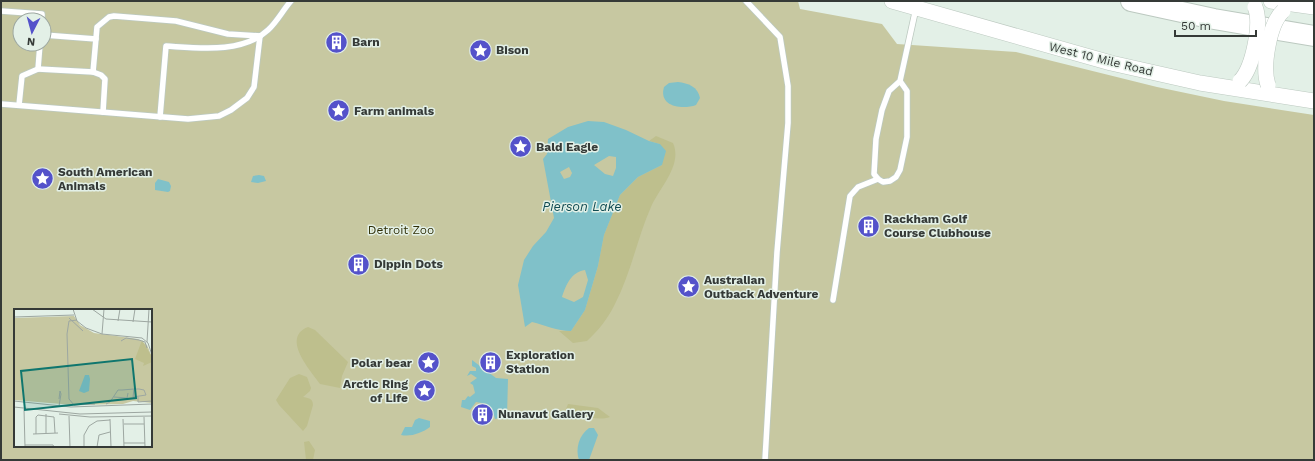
<svg xmlns="http://www.w3.org/2000/svg" width="1315" height="461" font-family="'Work Sans',sans-serif">
<style>
.green{fill:#c7c8a1;fill-rule:evenodd}
.forest{fill:#bebf8d}
.water{fill:#80c1c9;fill-rule:evenodd}
.lines{fill:none;stroke-linecap:round;stroke-linejoin:round}
.service-casing{stroke:#bcc9c0;stroke-width:7}
.secondary-casing{stroke:#bcc9c0;stroke-width:16}
.motorway-casing{stroke:#bcc9c0;stroke-width:22}
.service{stroke:#fff;stroke-width:5.5}
.secondary{stroke:#fff;stroke-width:15}
.motorway{stroke:#fff;stroke-width:20}
.secondary-bridge-casing{stroke:#bcc9c0;stroke-width:16;stroke-linecap:butt}
.secondary-bridge{stroke:#fff;stroke-width:15}
.labels{text-anchor:middle;stroke-width:3;stroke-linejoin:round;paint-order:stroke}
.poi-label{font-size:12px;font-weight:bold;fill:#353a37;stroke:#e3f0e7;text-anchor:start}
.street-label{font-size:12px;fill:#353a37;stroke:#e3f0e7}
.park-label{font-size:12px;fill:#2f2e05;stroke:#e3f0e7}
.water-label{font-size:13px;font-style:italic;fill:#104b52;stroke:#e3f0e7}
.inset-road{fill:none;stroke:#9da7a1;stroke-width:1}
.view{fill:#0f766e;fill-opacity:0.15;stroke:#0f766e;stroke-width:2}
.inset-edge{fill:none;stroke:#353a37;stroke-width:2}
</style>
<rect width="100%" height="100%" fill="#e3f0e7"/>
<path class="green" d="M1 1H798L800 9 882 24 897 44 1016 52 1157 87 1224 101 1314 115V460H1ZM20 20H44V44H20ZM15 310H151V446H15Z"/>
<g class="forest">
<path d="M656 136 673 143C683 165 659 188 651 207 637 239 631 273 615 304 608 318 599 330 587 341L573 343 559 331H571L585 310 598 266 604 235 620 195 638 177 662 165 660 144 649 141Z"/>
<path d="M308 327 315 330 348 362 342 376 340 388 320 384C312 372 280 338 308 327Z"/>
<path d="M299 374 307 377 311 388 310 391 303 397C308 398 313 398 313 405L307 426 303 431 279 405 276 400 290 378Z"/>
<path d="M568 404 598 408 610 417C595 422 580 414 566 409Z"/>
<path d="M309 441 315 450 313 460H306L304 442Z"/>
</g>
<g class="water">
<path d="M678 82C688 83 698 87 700 98L696 105C683 110 658 107 664 87L669 83Z"/>
<path d="M588 121 604 122 626 130 649 141 660 144 666 151 662 165 638 177 620 195 604 235 598 266 585 310 571 331C557 331 545 325 532 322L525 327 518 285 524 260 533 246 546 232 554 218 543 159 547 154 548 139 568 127ZM609 156 616 157V168L613 176 605 174 594 165ZM569 167 572 173 570 177 564 179 560 172ZM585 270 588 280 583 297 574 302 562 297C566 285 571 272 585 270Z"/>
<path d="M259 175 264 176 266 181 258 183 251 182 253 176Z"/>
<path d="M158 179 169 182 171 186 170 191 168 192 155 190V183Z"/>
<path d="M472 360 496 378 508 379 507 416 495 419 494 415 487 410V404L476 402 470 410 461 407 462 400H465L468 396 470 397 475 393 473 385 470 383 477 378 471 374 467 376 470 371H476V368L472 366Z"/>
<path d="M419 418 430 421V427C422 433 411 437 401 435L405 427H412L415 420Z"/>
<path d="M589 428H594L598 435 589 460H579C575 449 579 435 589 428Z"/>
</g>
<g class="lines">
<defs>
<g id="service">
<path d="M746 1 780 37 788 86V123L777 252 765 460"/>
<path d="M1 11 42 14V20"/>
<path d="M44 35 96 39"/>
<path d="M38 69 93 72 101 75 105 79 103 112"/>
<path d="M93 72 97 27 109 17 114 16 176 21 228 34 260 36"/>
<path d="M900 81 907 91V137L900 170 896 177 890 181 883 182 878 179 874 174 876 139 882 110 889 91 900 81 916 8"/>
<path d="M1 104 188 119 219 116 231 110 247 98 254 87 260 36"/>
<path d="M19 105 22 76 38 69 40 44"/>
<path d="M160 117 166 46C198 48 242 54 268 30 277 22 283 10 291 1"/>
<path d="M833 300 850 196 858 187 878 179"/>
</g>
<g id="secondary">
<path d="M892 1 1111 63 1200 83 1314 101"/>
<path d="M1271 1 1314 7"/>
</g>
<path id="motorway" d="M1131 1 1214 19 1314 36"/>
</defs>
<use href="#service" class="service-casing"/>
<use href="#secondary" class="secondary-casing"/>
<use href="#motorway" class="motorway-casing"/>
<use href="#service" class="service"/>
<use href="#secondary" class="secondary"/>
<use href="#motorway" class="motorway"/>
<defs>
<g id="secondary-bridge">
<path d="M1240 81C1253 68 1262 23 1255 7"/>
<path d="M1268 85C1262 67 1269 24 1283 11"/>
</g>
</defs>
<use href="#secondary-bridge" class="secondary-bridge-casing"/>
<use href="#secondary-bridge" class="secondary-bridge"/>
</g>
<defs>
<symbol id="building-disc" viewBox="-11 -11 22 22"><circle r="9.5" fill="#5452ca" stroke="#e3f0e7"/><path d="M-4-6H4V6H1V3H-1V6H-4ZM-2.5-4.3h1.7v1.8h-1.7ZM.8-4.3h1.7v1.8H.8ZM-2.5-1h1.7V.8h-1.7ZM.8-1h1.7V.8H.8Z" fill="#fff"/></symbol>
<symbol id="sight-disc" viewBox="-11 -11 22 22"><circle r="9.5" fill="#5452ca" stroke="#e3f0e7"/><path d="M0-6L1.8-2.2L6-1.7L2.9 1.2L3.7 5.4L0 3.3L-3.7 5.4L-2.9 1.2L-6-1.7L-1.8-2.2Z" fill="#fff"/></symbol>
</defs>
<g fill-rule="evenodd">
<use href="#building-disc" x="324" y="30" width="25" height="25"/>
<use href="#sight-disc" x="468" y="38" width="25" height="25"/>
<use href="#sight-disc" x="326" y="98" width="25" height="25"/>
<use href="#sight-disc" x="508" y="134" width="25" height="25"/>
<use href="#sight-disc" x="30" y="166" width="25" height="25"/>
<use href="#building-disc" x="856" y="214" width="25" height="25"/>
<use href="#building-disc" x="346" y="252" width="25" height="25"/>
<use href="#sight-disc" x="676" y="274" width="25" height="25"/>
<use href="#building-disc" x="478" y="350" width="25" height="25"/>
<use href="#sight-disc" x="416" y="350" width="25" height="25"/>
<use href="#sight-disc" x="412" y="378" width="25" height="25"/>
<use href="#building-disc" x="470" y="402" width="25" height="25"/>
</g>
<g class="labels">
<g class="poi-label">
<text x="352" y="46">Barn</text>
<text x="496" y="54">Bison</text>
<text x="354" y="115">Farm animals</text>
<text x="536" y="151">Bald Eagle</text>
<text x="58" y="176">South American<tspan x="58" dy="14">Animals</tspan></text>
<text x="884" y="223">Rackham Golf<tspan x="884" dy="14">Course Clubhouse</tspan></text>
<text x="374" y="268">Dippin Dots</text>
<text x="704" y="284">Australian<tspan x="704" dy="14">Outback Adventure</tspan></text>
<text x="506" y="359">Exploration<tspan x="506" dy="14">Station</tspan></text>
<text x="412" y="367" text-anchor="end">Polar bear</text>
<text x="408" y="388" text-anchor="end">Arctic Ring<tspan x="408" dy="14">of Life</tspan></text>
<text x="498" y="418">Nunavut Gallery</text>
</g>
<g class="street-label">
<text transform="translate(1101 59) rotate(14)" y="4">West 10 Mile Road</text>
</g>
<g class="park-label">
<text x="401" y="234">Detroit Zoo</text>
</g>
<g class="water-label">
<text x="582" y="211">Pierson Lake</text>
</g>
</g>
<g transform="translate(14 309)">
<rect width="138" height="138" fill="#e3f0e7"/>
<path d="M60 7 66 16 80 24 124 30 133 36 138 48V94L119 92 109 95 59 96 0 91V9Z" fill="#c7c8a1"/>
<path d="M128 31 138 48V53L129 57 130 54 121 50Z" fill="#bebf8d"/>
<path d="M71 66H75L76 70 75 82 70 84 65 82Z" fill="#80c1c9"/>
<path class="inset-road" d="M59 0 63 12 72 19 88 25 128 29 134 34 138 46M78 0 92 10 138 13M0 8 60 6M55 9 69 22M63 11 55 12 53 25 55 90 60 96 81 95M104 12 106 0M119 13 121 0M88 25 90 0M107 32 112 29 125 31 131 33 133 39M133 33 135 0M100 88 113 89 114 84M124 88V93L138 92M0 92 57 98 138 95M92 95 96 93 104 81H108L120 80H125L130 81 132 86 119 88 120 80M45 97 47 85 46 82 45 90M0 98 66 105 138 103M10 100 11 138M32 105V124M45 105 76 108 138 107M55 107 56 138M130 108 131 138M96 110 97 138M109 110 110 138M110 115H130M19 125 44 124M22 125V108L24 106 40 108 41 124M110 134H131M11 136H39L40 138M70 138V126L75 117 83 112 96 111M83 138 85 126 96 123"/>
<path class="view" d="M118 50 122 89 11 101 7 62Z"/>
<rect width="138" height="138" class="inset-edge"/>
</g>
<rect width="1315" height="461" fill="none" stroke="#353a37" stroke-width="4"/>
<g transform="translate(32 32) rotate(186)"><circle r="19" fill="#e3f0e7" stroke="#9da7a1"/>
<path d="M0-3L7 15L0 10L-7 15Z" fill="#5452ca"/>
<text y="-6" font-size="11" font-weight="bold" text-anchor="middle" fill="#353a37">N</text>
</g>
<path d="M1175 30v6h81v-6" fill="none" stroke="#353a37" stroke-width="2"/>
<text x="1181" y="30" font-size="12" fill="#353a37" stroke="#e3f0e7" stroke-width="3" paint-order="stroke">50 m</text>
</svg>
